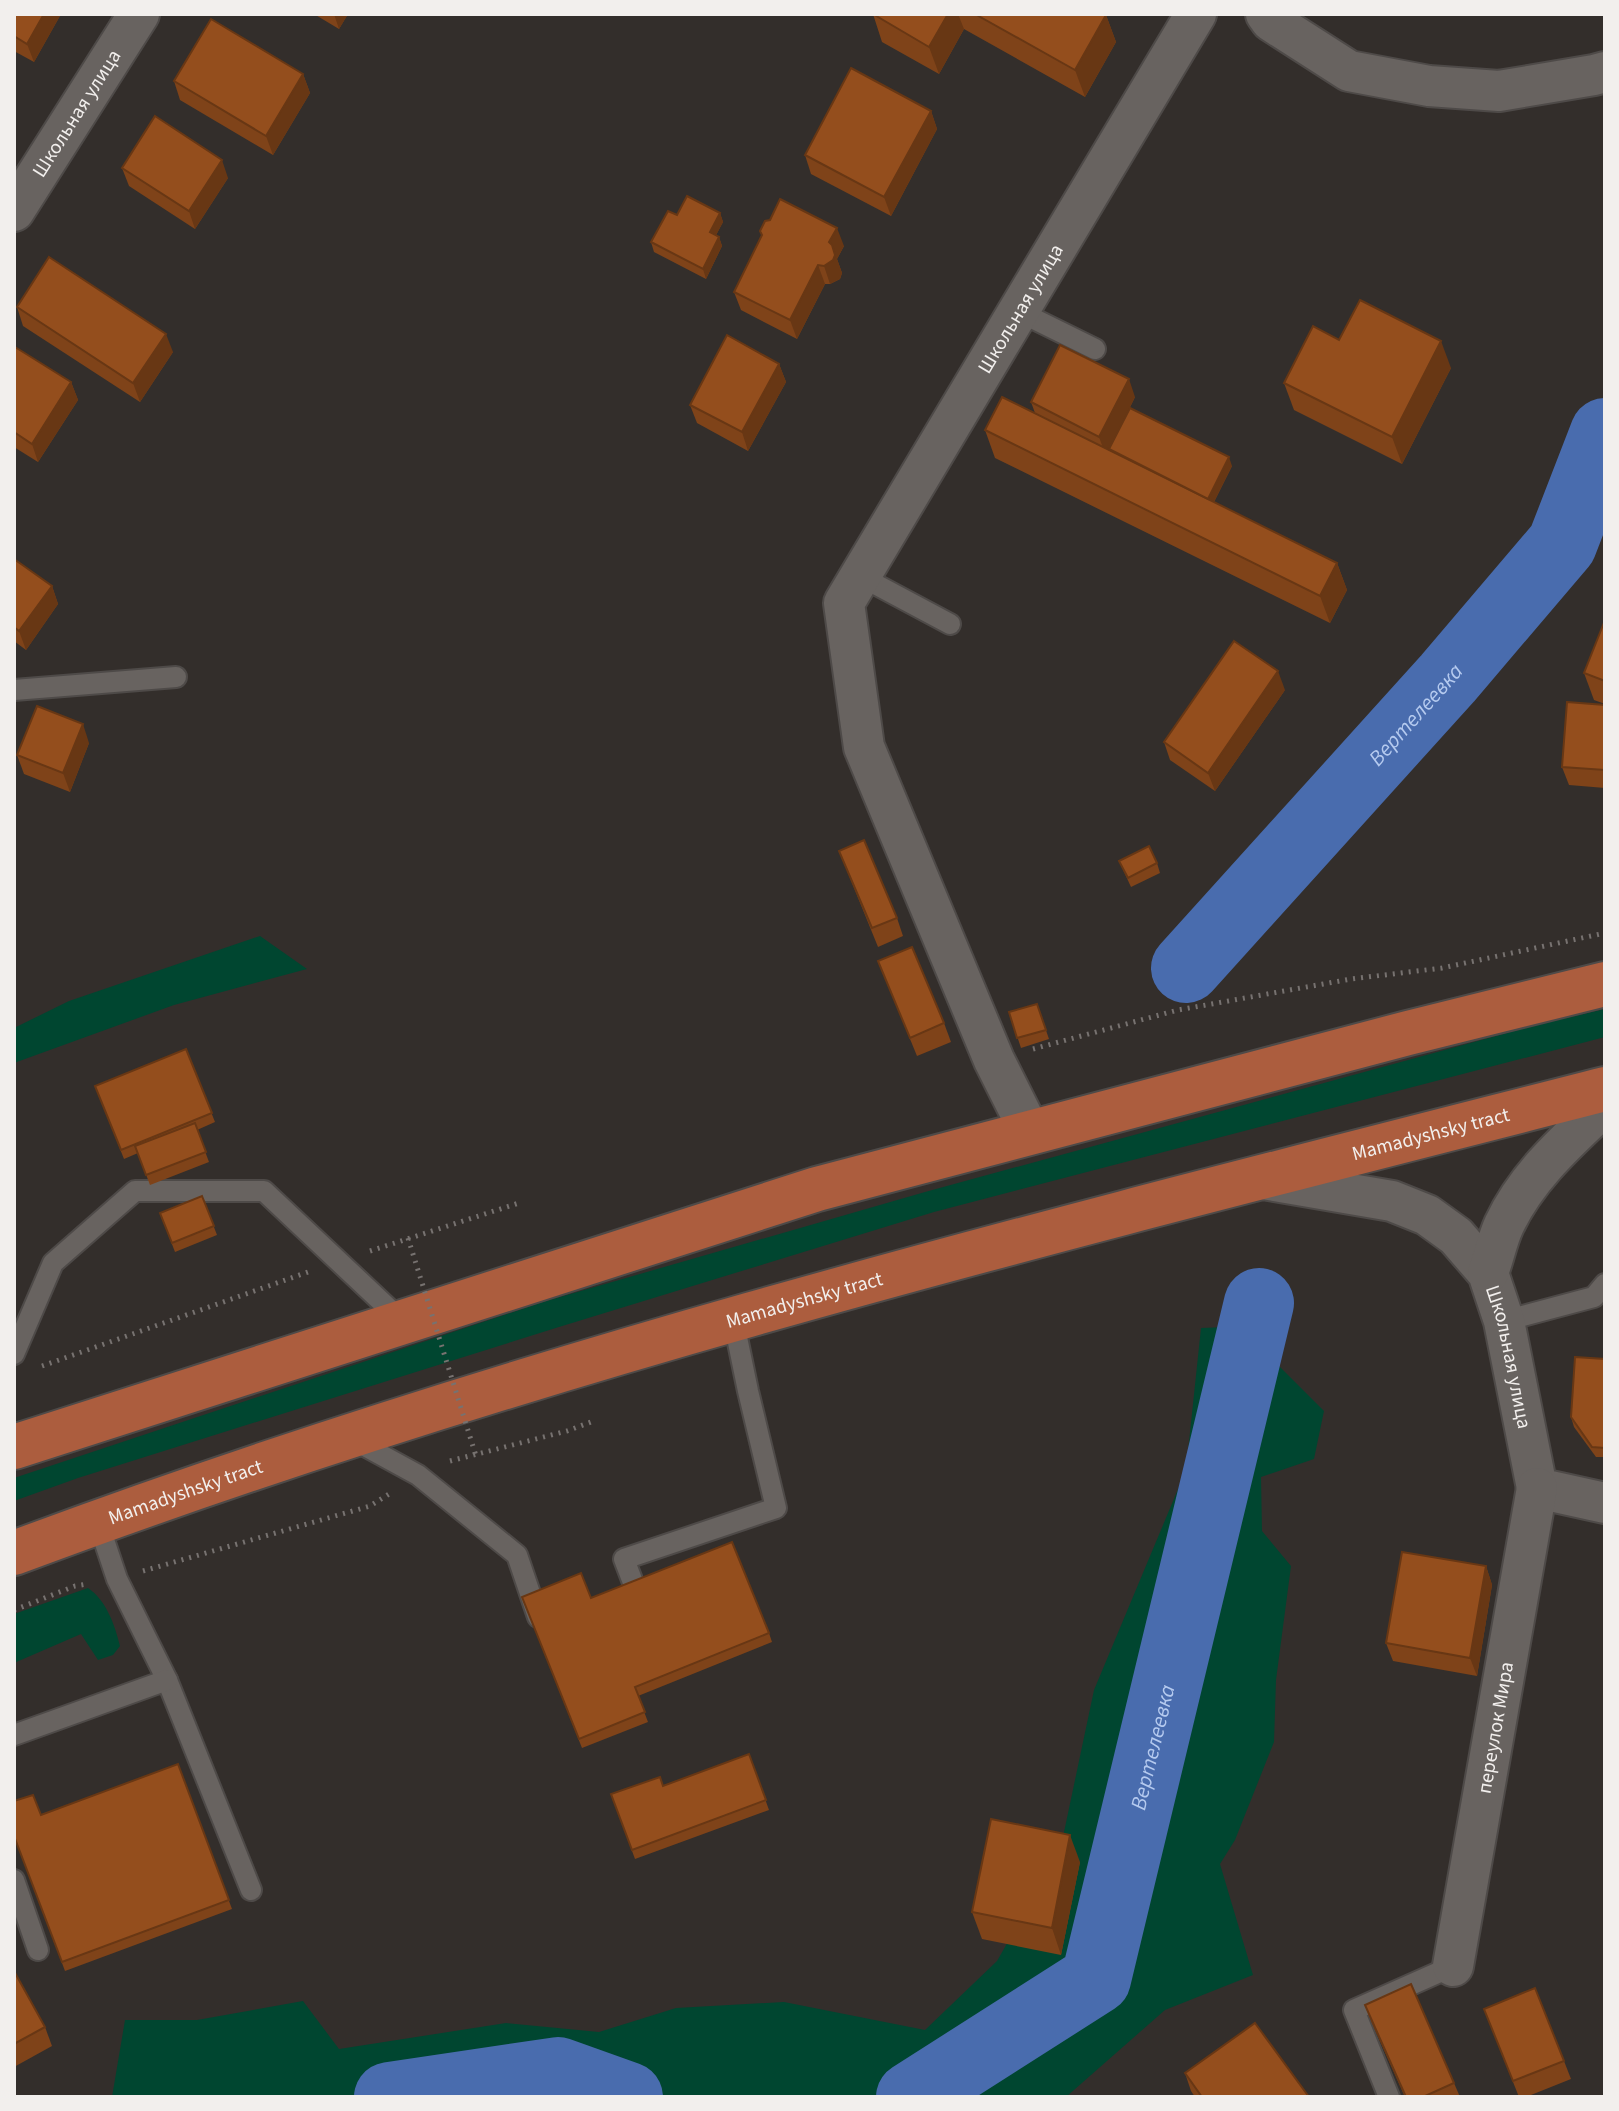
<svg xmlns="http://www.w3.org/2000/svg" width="1619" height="2111" font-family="'Source Sans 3',sans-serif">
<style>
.green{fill:#004630}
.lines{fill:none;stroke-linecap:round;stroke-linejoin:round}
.river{stroke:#496cae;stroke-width:70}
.lane-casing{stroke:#4e4a48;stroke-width:24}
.street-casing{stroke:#4e4a48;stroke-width:44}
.primary-casing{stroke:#4e4a48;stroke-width:48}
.path{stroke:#777270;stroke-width:5;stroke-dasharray:2 6;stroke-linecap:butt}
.lane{stroke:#686360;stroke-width:20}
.street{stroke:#686360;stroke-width:40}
.primary{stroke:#ac5d3e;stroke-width:44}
.path-bridge{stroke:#777270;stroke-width:5;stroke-dasharray:2 6;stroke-linecap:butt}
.wall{fill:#7f4319}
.shaded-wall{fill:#683714}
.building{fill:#944e1d;stroke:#683714;stroke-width:2}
.labels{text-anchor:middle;stroke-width:6;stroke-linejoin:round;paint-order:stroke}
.street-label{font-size:20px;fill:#f2efed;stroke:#332e2b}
.water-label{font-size:22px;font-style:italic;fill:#b5caef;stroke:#332e2b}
</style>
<rect width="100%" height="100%" fill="#332e2b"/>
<g class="green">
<path d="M260 936 307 969 174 1005 14 1063V1028L69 1001Z"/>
<path d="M1605 1009V1037L934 1212 559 1327 78 1478 14 1501V1478L546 1301 925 1192 1536 1025Z"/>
<path d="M1276 1325 1271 1358 1324 1411 1314 1459 1261 1477 1262 1531 1291 1566 1276 1680 1274 1742 1235 1840 1220 1864 1253 1975 1165 2010 1066 2097H112L125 2020H197L303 2001 339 2049 506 2023 599 2032 676 2008 784 2002 925 2030 997 1961 1060 1851 1094 1690 1186 1470 1201 1328Z"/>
<path d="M88 1588C106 1600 115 1625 120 1646L113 1655 98 1660 81 1634 14 1663V1614Z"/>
</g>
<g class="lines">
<g class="river">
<path id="s1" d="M1186 968 1448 678 1562 544 1605 433"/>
<path d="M389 2097 558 2072 628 2097"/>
<path id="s2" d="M911 2097 1096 1979 1259 1303"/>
</g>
<defs>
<g id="lane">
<path d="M1018 311 1095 349"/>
<path d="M860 576 950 624"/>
<path d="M14 690 176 677"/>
<path d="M1504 1321 1594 1297 1605 1284"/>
<path d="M14 1354 53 1263 135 1191H264L403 1322"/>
<path d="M352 1439 418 1475 517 1555 538 1617"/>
<path d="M98 1522 117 1579 167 1680 251 1890"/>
<path d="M642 1606 624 1559 776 1508 748 1391 733 1318"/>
<path d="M14 1735 167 1680"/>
<path d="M14 1880 38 1950"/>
<path d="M1389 2097 1354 2010 1453 1966"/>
</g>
<g id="street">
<path d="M1266 14 1271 21 1349 71 1429 86 1499 91 1594 75 1605 72"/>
<path id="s3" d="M14 211 139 14"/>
<path id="s4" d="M1030 1132 994 1060 864 747 844 603 1196 14"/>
<path id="s5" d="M1257 1178 1392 1201 1427 1215 1456 1236 1488 1273 1504 1321 1537 1488 1605 1503"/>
<path d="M1488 1273C1494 1257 1497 1240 1504 1225 1527 1176 1567 1141 1605 1105"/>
<path id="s6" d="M1453 1966 1537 1488"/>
</g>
<g id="primary">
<path d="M14 1447 817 1189 1408 1033 1605 984"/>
<path id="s7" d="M14 1553C532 1359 1070 1226 1605 1089"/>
</g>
</defs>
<use href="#lane" class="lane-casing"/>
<use href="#street" class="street-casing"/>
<use href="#primary" class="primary-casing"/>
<g class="path">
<path d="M1033 1049 1178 1010 1351 979 1442 968 1605 933"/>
<path d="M370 1251 522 1202"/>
<path d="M42 1366 308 1272"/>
<path d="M450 1461 567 1431 591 1422"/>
<path d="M143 1571 370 1506 389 1494"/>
<path d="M14 1610 75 1586 87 1584"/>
</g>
<use href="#lane" class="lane"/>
<use href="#street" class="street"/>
<use href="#primary" class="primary"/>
<path class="path-bridge" d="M408 1238 476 1456"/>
</g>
<g class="wall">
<path d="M14 14H61L34 62 14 51Z"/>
<path d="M314 14H348L339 29Z"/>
<path d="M873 14H1103L1106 15 1116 42 1085 97 964 29 939 74 882 42Z"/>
<path d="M303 74 310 93 273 155 180 100 174 81Z"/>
<path d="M931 111 937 129 891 216 811 174 805 155Z"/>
<path d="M122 168 228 178 195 229 129 186Z"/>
<path d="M720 213 723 222 716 235 719 237 722 246 706 279 654 252 651 242 677 215Z"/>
<path d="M760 231 844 246 837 259 842 273 840 279 830 284H825L797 339 741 310 734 292 762 236Z"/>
<path d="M17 307 173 352 140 402 23 326Z"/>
<path d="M1339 340 1451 368 1402 464 1294 410 1284 383Z"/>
<path d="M14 349 71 382 78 400 38 462 14 447Z"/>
<path d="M779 364 786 382 748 451 697 423 690 405Z"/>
<path d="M1135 397 1109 450 1232 466 1214 502 1337 563 1347 590 1330 623 995 458 985 430 1035 413 1031 402Z"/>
<path d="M14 559 52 586 58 604 26 650 14 641Z"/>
<path d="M1605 620V704L1594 700 1584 673Z"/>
<path d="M1285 690 1215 791 1170 760 1164 742Z"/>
<path d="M1605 705V788L1569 785 1562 767Z"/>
<path d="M89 743 70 792 24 774 17 755Z"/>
<path d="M839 851 897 918 903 936 878 947Z"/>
<path d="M1119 861 1157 863 1160 873 1131 887Z"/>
<path d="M878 961 944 1023 951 1042 917 1056Z"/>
<path d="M1037 1004 1049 1039 1021 1048 1009 1012Z"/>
<path d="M186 1049 215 1122 197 1130 209 1162 150 1185 138 1153 124 1159 95 1086Z"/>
<path d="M202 1196 217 1235 175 1252 160 1213Z"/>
<path d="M1605 1359V1457H1596L1574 1427 1571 1417Z"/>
<path d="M1486 1566 1492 1585 1477 1676 1393 1661 1386 1643Z"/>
<path d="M522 1597 591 1598 769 1633 772 1642 638 1696 648 1722 582 1748Z"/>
<path d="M749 1754 769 1810 635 1859 611 1794 663 1786Z"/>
<path d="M178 1764 232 1909 65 1971 14 1836 41 1815Z"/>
<path d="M1080 1862 1061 1955 982 1939 972 1912Z"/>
<path d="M14 1971 45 2027 52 2046 14 2067Z"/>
<path d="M1365 2005 1454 2083 1460 2097H1405L1372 2023Z"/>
<path d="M1484 2009 1564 2061 1571 2079 1526 2097H1519Z"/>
<path d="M1185 2073 1309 2097H1195L1191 2091Z"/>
</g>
<g class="shaded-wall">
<path d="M44 14H61L34 62 27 44Z"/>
<path d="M334 14H348L339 29Z"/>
<path d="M948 14H958L964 29 939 74 929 47Z"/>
<path d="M1106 15 1116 42 1085 97 1075 70Z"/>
<path d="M303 74 310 93 273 155 266 136Z"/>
<path d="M931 111 937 129 891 216 884 197Z"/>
<path d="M222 160 228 178 195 229 189 211Z"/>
<path d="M720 213 723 222 713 241 710 232Z"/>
<path d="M837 228 844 246 837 259 842 273 840 279 830 284 824 266 829 242Z"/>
<path d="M719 237 722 246 706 279 703 269Z"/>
<path d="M818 265 825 284 797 339 790 320Z"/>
<path d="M166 334 173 352 140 402 133 383Z"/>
<path d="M1441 341 1451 368 1402 464 1392 437Z"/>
<path d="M779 364 786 382 748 451 742 432Z"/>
<path d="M1129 379 1135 397 1106 456 1099 437Z"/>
<path d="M71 382 78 400 38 462 32 444Z"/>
<path d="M1229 457 1232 466 1211 508 1208 499Z"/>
<path d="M1337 563 1347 590 1330 623 1320 596Z"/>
<path d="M52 586 58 604 26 650 19 631Z"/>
<path d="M1278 671 1285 690 1215 791 1208 773Z"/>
<path d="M83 724 89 743 70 792 63 773Z"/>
<path d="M1486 1566 1492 1585 1477 1676 1470 1658Z"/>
<path d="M1070 1835 1080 1862 1061 1955 1052 1928Z"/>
</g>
<g class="building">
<path d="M14 14H44L27 44 14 36Z"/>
<path d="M873 14H948L929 47Z"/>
<path d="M975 14H1103L1106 15 1075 70Z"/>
<path d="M211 19 303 74 266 136 174 81Z"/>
<path d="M851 68 931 111 884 197 805 155Z"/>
<path d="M155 116 222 160 189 211 122 168Z"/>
<path d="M687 196 720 213 710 232 719 237 703 269 651 242 668 211 677 215Z"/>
<path d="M780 199 837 228 829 242 832 245 835 255 833 260 824 266 818 265 790 320 734 292 762 235 760 231 765 221 770 220Z"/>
<path d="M49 257 166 334 133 383 17 307Z"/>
<path d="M1360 300 1441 341 1392 437 1284 383 1313 326 1339 340Z"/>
<path d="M727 335 779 364 742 432 690 405Z"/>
<path d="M1060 345 1129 379 1099 437 1031 402Z"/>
<path d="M15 347 71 382 32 444 14 432V349Z"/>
<path d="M1002 397 1337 563 1320 596 985 430Z"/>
<path d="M1130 408 1229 457 1208 499 1109 449Z"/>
<path d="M14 559 52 586 19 631 14 627Z"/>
<path d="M1605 620V681L1584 673Z"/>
<path d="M1234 641 1278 671 1208 773 1164 742Z"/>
<path d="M1567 702 1605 705V770L1562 767Z"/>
<path d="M37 706 83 724 63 773 17 755Z"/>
<path d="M864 840 897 918 872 928 839 851Z"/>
<path d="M1149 846 1157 863 1128 878 1119 861Z"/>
<path d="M912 947 944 1023 910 1038 878 961Z"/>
<path d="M1037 1004 1046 1030 1017 1038 1009 1012Z"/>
<path d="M186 1049 212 1113 121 1150 95 1086Z"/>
<path d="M195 1123 206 1152 146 1175 135 1146Z"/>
<path d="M202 1196 214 1226 172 1243 160 1213Z"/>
<path d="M1575 1357 1605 1359V1448L1592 1447 1571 1417Z"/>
<path d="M732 1542 769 1633 635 1687 645 1712 579 1739 522 1597 581 1573 591 1598Z"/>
<path d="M1402 1552 1486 1566 1470 1658 1386 1643Z"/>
<path d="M749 1754 766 1800 632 1850 611 1794 660 1777 663 1786Z"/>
<path d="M178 1764 229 1900 62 1962 14 1836V1801L33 1795 41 1815Z"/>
<path d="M991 1819 1070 1835 1052 1928 972 1912Z"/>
<path d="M14 1971 45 2027 14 2044Z"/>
<path d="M1411 1984 1454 2083 1423 2097H1406L1365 2005Z"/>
<path d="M1535 1988 1564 2061 1513 2081 1484 2009Z"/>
<path d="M1255 2023 1309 2097H1202L1185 2073Z"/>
</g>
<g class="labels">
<g class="street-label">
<text dy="7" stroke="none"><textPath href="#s3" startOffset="116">Школьная улица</textPath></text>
<text dy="7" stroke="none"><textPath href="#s4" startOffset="908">Школьная улица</textPath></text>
<text dy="7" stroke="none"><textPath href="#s7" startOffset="1478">Mamadyshsky tract</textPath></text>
<text dy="7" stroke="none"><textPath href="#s7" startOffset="830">Mamadyshsky tract</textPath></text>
<text dy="7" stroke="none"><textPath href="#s5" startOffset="346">Школьная улица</textPath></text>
<text dy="7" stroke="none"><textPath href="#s7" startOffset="182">Mamadyshsky tract</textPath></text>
<text dy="7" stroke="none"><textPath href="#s6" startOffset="242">переулок Мира</textPath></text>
</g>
<g class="water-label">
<text dy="8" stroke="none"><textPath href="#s1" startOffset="342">Вертелеевка</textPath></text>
<text dy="8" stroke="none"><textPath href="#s2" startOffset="458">Вертелеевка</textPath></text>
</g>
</g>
<rect width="1619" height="2111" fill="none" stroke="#f2efed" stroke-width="32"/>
</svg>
